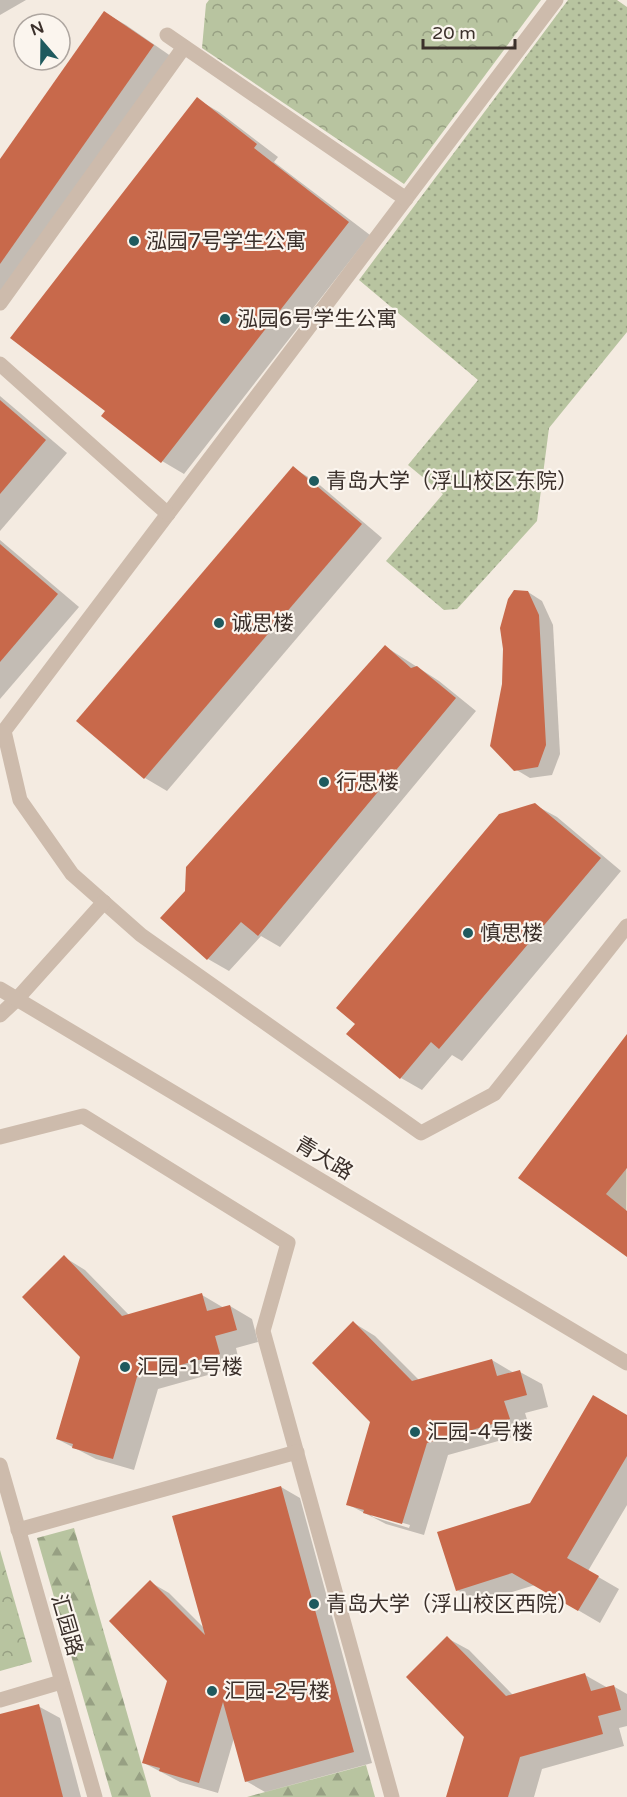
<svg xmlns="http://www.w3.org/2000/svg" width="627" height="1797" font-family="'Varela Round','Noto Sans SC',sans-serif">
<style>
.grass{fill:url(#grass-dots)}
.forest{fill:url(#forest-firs)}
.park{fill:url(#park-crowns)}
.plaza{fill:#ecdcc8}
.shadow{fill:#0003;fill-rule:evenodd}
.building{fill:#c8694b}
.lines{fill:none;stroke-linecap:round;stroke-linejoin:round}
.minor{stroke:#cdbbac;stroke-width:15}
.tertiary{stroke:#cdbbac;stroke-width:15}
.poi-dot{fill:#1f5a5e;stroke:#fbf5ee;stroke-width:2}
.labels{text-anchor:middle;stroke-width:4.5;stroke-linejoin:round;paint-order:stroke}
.poi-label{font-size:21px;fill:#3b302b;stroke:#fbf5ee;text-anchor:start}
.street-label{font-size:21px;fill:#3b302b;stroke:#fbf5ee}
</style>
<defs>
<pattern id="grass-dots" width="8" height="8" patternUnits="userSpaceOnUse" patternTransform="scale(1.5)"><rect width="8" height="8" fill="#b8c4a0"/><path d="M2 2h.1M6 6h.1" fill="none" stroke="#97a083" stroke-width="1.8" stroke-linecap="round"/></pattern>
<pattern id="forest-firs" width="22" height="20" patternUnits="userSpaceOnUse" patternTransform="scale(1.5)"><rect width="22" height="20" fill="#b8c4a0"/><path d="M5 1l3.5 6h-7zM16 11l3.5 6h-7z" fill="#97a083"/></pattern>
<pattern id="park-crowns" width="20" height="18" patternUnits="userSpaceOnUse" patternTransform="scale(1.5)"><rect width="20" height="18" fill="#b8c4a0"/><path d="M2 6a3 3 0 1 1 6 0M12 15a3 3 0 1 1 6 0" fill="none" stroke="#97a083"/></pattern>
</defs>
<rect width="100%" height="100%" fill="#f4ebe1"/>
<path class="grass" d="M568 0H617L627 7V332L549 428 537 521 457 609 444 610 386 561 443 494 408 465 478 380 359 280Z"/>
<g class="forest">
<path d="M74 1528 151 1797H112L37 1538Z"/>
<path d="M366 1765 375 1797H247Z"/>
</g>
<g class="park">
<path d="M209 0H541L404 184 202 48 206 4Z"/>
<path d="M0 1550 32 1662 0 1671Z"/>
</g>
<path class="plaza" d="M627 1168V1211L606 1194Z"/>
<g class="shadow">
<path d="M0 0H26L0 15Z"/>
<path d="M105 13 126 25 175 59 0 307V161Z"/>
<path d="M197 99 219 112 278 157 274 162 370 235 184 474 162 461 107 411Z"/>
<path d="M0 396 67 453 0 531Z"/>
<path d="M293 468 315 481 382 538 167 791 145 778 78 721Z"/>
<path d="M0 540 79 607 0 699Z"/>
<path d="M528 592 542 601 553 625 560 754 552 775 530 778 515 769Z"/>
<path d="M386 647 439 681 476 711 280 947 261 936 229 971 208 959 186 892Z"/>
<path d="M535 805 557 817 621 871 462 1061 452 1055 422 1090 401 1078Z"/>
<path d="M627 1037 626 1208 627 1255 520 1178Z"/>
<path d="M64 1257 85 1270 129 1315 202 1295 224 1308 230 1306 252 1319 258 1342 236 1348 240 1366 158 1389 134 1470 96 1459 57 1439 82 1356Z"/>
<path d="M354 1323 375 1336 419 1380 492 1360 514 1373 520 1372 542 1384 548 1407 525 1413 531 1432 448 1455 424 1535 386 1524 347 1504 372 1422ZM369 1513 410 1525 409 1528 373 1517Z"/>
<path d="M627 1417V1505L588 1571 619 1589 600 1623 535 1585 479 1602 457 1590 531 1504Z"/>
<path d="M281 1487 300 1498 372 1763 265 1792 246 1781 234 1738 218 1793 180 1782 144 1763 169 1680 150 1582 169 1593 204 1628Z"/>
<path d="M447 1638 469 1650 513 1695 585 1675 608 1688 613 1686 627 1694V1726L619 1728 624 1746 542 1769 534 1797H448L465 1737Z"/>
<path d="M38 1706 60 1718 81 1797H0V1716Z"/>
</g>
<g class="building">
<path d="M104 11 154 45 0 264V159Z"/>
<path d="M197 97 257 144 254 148 349 222 161 463 101 416 105 411 10 338Z"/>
<path d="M0 400 46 440 0 494Z"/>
<path d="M293 466 362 524 144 779 76 721Z"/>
<path d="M0 544 58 594 0 662Z"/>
<path d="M514 590 528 591 539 615 546 745 538 767 514 771 490 746 502 684 503 649 500 628 508 599Z"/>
<path d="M385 645 411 668 417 666 456 698 258 936 241 922 207 960 160 918 185 891 186 867Z"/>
<path d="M535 803 601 858 439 1049 431 1042 400 1079 346 1034 355 1024 336 1008 499 814Z"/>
<path d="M627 1034V1168L606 1194 627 1211V1257L518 1178Z"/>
<path d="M64 1255 122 1316 202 1293 207 1311 230 1305 237 1330 215 1336 220 1354 137 1377 113 1459 72 1448 73 1444 56 1439 80 1357 22 1297Z"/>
<path d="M353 1321 412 1381 492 1359 497 1376 520 1370 527 1395 504 1401 510 1419 427 1443 402 1524 363 1513 364 1510 346 1505 370 1422 312 1363Z"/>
<path d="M593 1395 627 1415V1456L567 1558 599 1576 578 1611 512 1573 456 1591 437 1532 530 1503Z"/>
<path d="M281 1486 354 1752 245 1782 223 1702 199 1783 159 1771 160 1768 142 1763 167 1681 109 1621 150 1580 205 1635 172 1516Z"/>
<path d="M447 1636 506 1696 585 1673 591 1691 614 1685 621 1710 598 1716 603 1734 520 1757 508 1797H446L464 1737 406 1677Z"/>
<path d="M39 1704 63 1797H0V1714Z"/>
</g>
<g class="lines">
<g class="minor">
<path d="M556 0 4 731 20 800 72 874 141 935 421 1133 494 1094 627 926"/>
<path d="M167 35 406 199"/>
<path d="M0 303 184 47"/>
<path d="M0 364 168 514"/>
<path d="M0 1015 16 1000 104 902"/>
<path d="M0 1137 83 1116 288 1243 263 1331 392 1797"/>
<path d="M0 1465 95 1797"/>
<path d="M18 1530 297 1452"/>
<path d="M0 1700 61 1682"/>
</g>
<path class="tertiary" d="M0 989 627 1363"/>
</g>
<g class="poi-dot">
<circle cx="134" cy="241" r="6"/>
<circle cx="225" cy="319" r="6"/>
<circle cx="314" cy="481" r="6"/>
<circle cx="219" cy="623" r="6"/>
<circle cx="324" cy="782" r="6"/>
<circle cx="468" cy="933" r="6"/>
<circle cx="125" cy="1367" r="6"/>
<circle cx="415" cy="1432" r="6"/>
<circle cx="314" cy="1604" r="6"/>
<circle cx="212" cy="1691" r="6"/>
</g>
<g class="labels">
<g class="poi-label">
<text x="146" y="248">泓园7号学生公寓</text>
<text x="237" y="326">泓园6号学生公寓</text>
<text x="326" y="488">青岛大学（浮山校区东院）</text>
<text x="231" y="630">诚思楼</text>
<text x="336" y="789">行思楼</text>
<text x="480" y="940">慎思楼</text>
<text x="137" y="1374">汇园-1号楼</text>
<text x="427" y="1439">汇园-4号楼</text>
<text x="326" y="1611">青岛大学（浮山校区西院）</text>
<text x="224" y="1698">汇园-2号楼</text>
</g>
<g class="street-label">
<text transform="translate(324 1158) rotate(31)" y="7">青大路</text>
<text transform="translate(67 1625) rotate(74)" y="7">汇园路</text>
</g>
</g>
<g transform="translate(42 42) rotate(340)"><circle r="28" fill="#fbf5ee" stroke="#aea6a0" stroke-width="1.5"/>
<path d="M0-4.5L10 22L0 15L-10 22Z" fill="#1f5a5e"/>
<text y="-9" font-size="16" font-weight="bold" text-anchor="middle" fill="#3b302b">N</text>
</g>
<path d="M423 39v9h92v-9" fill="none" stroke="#3b302b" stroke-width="3"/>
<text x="432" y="39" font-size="18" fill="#3b302b" stroke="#fbf5ee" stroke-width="4.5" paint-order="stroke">20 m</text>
</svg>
